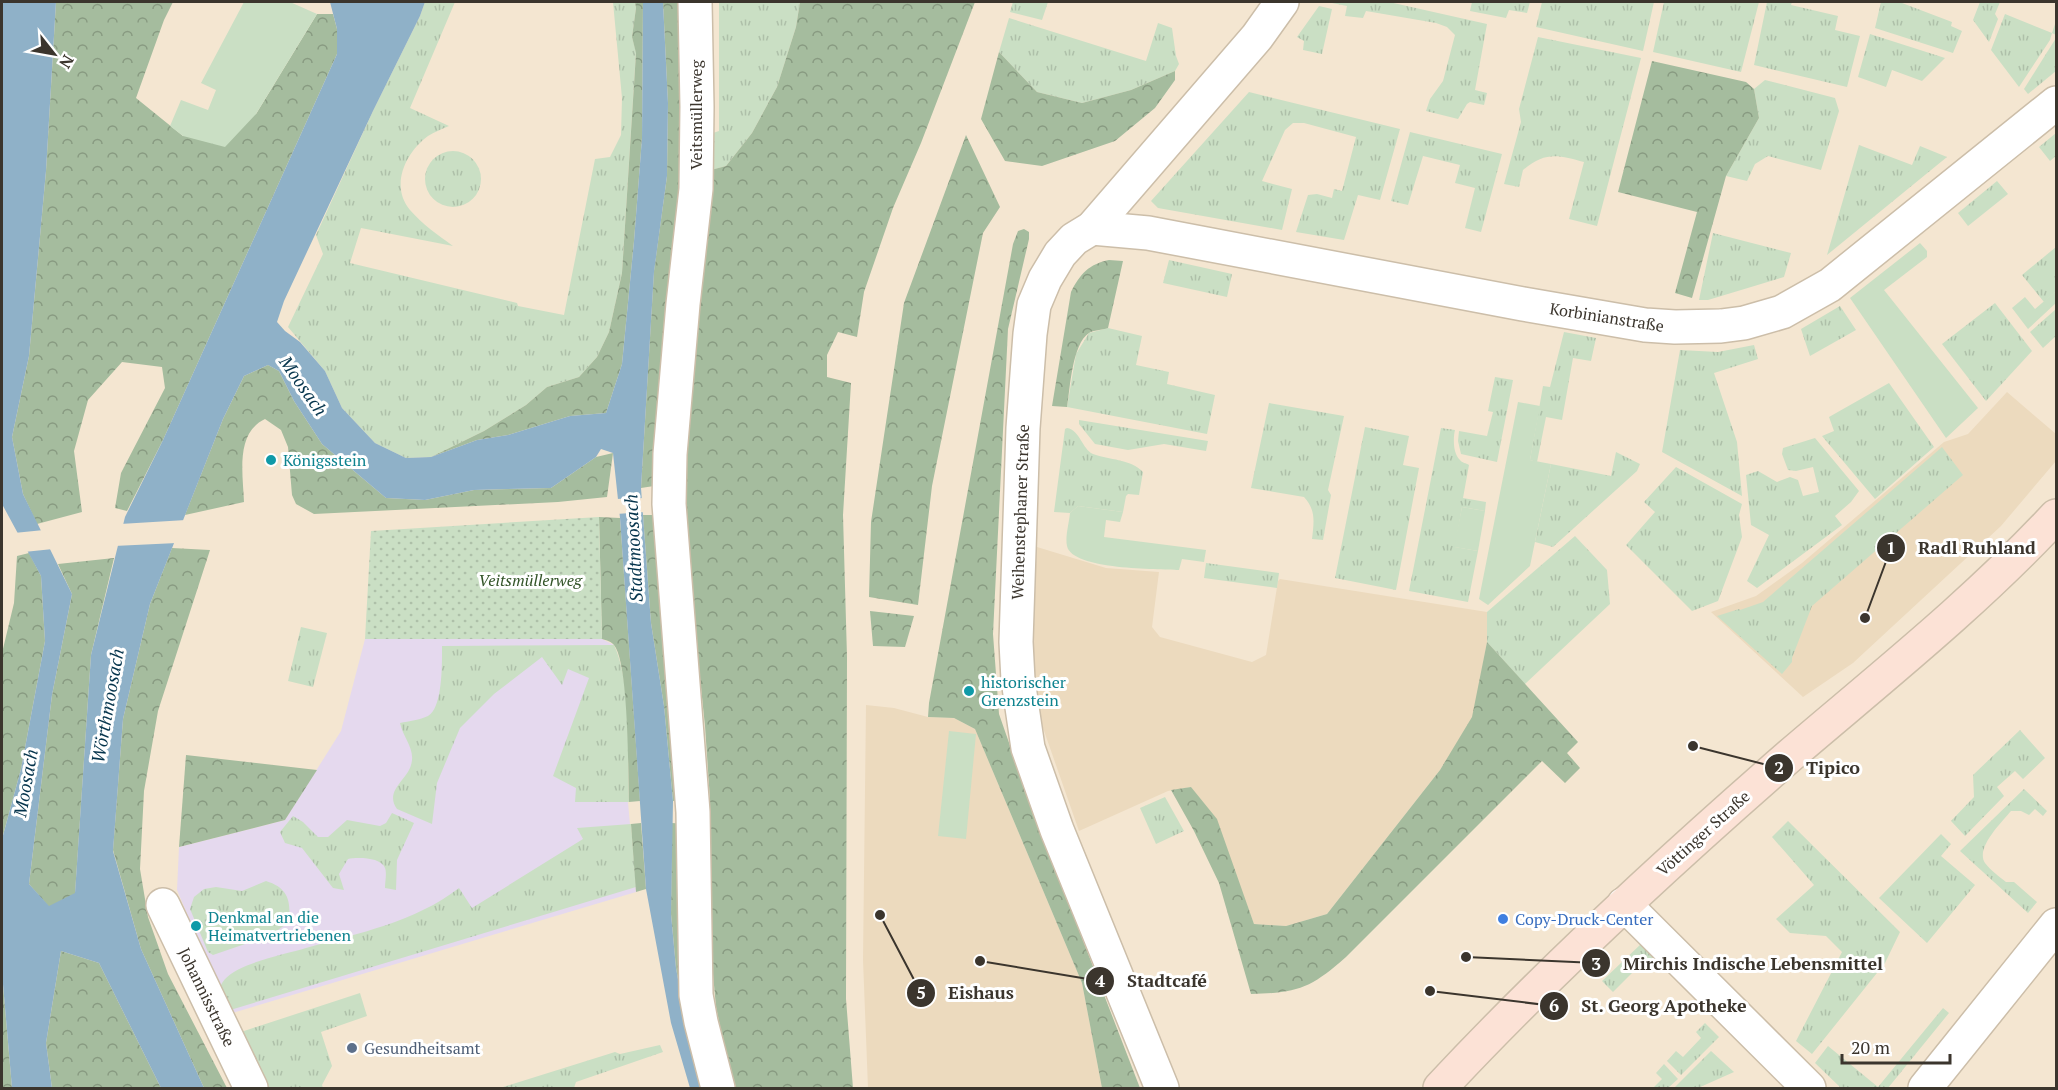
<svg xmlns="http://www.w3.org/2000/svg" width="2058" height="1090" font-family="'PT Serif',serif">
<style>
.built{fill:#ecdabe}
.education{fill:#e5d9ee}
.grass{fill:url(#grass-tufts)}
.forest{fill:url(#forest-crowns)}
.park{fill:url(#park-dots)}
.garden{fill:#cadfc4}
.water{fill:#8fb1c8}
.pier{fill:#f4e6d1}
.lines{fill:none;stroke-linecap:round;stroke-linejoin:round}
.minor-casing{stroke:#ccbea9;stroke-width:36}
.secondary-casing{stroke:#ccbea9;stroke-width:36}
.minor{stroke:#fff;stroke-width:33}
.secondary{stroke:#fce2d6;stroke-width:33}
.culture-dot{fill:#0f9aa8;stroke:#fff;stroke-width:2}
.shop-dot{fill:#3f7fe0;stroke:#fff;stroke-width:2}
.service-dot{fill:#5c6f8a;stroke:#fff;stroke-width:2}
.labels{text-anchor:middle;stroke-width:6;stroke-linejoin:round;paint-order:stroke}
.street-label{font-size:16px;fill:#3b352d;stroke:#fff}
.culture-label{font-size:16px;fill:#0d838f;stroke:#fff;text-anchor:start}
.park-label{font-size:16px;font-style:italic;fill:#335428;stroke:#fff}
.shop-label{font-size:16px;fill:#366cbe;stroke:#fff;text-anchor:start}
.service-label{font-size:16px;fill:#4e5e75;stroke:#fff;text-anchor:start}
.water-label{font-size:18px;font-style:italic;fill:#05344c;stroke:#fff}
.leader{fill:none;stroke:#3b352d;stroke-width:2}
.callout-dot{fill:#3b352d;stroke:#fff;stroke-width:2}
.mark-label{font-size:18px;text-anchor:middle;font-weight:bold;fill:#fff}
.callout-label{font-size:18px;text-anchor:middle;font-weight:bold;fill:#3b352d;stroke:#fff;stroke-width:6;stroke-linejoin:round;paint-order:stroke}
</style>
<defs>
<pattern id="grass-tufts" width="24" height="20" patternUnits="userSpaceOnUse" patternTransform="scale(1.5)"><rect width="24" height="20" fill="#cadfc4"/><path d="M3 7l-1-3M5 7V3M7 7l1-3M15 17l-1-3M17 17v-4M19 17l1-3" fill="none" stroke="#aec0a9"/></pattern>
<pattern id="forest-crowns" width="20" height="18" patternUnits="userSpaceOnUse" patternTransform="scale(1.5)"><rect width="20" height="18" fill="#a5bc9e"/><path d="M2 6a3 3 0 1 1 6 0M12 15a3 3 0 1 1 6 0" fill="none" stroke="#889a81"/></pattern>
<pattern id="park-dots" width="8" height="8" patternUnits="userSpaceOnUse" patternTransform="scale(1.5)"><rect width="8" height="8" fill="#cadfc4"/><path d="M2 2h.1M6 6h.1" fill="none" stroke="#aec0a9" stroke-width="1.8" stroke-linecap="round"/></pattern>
</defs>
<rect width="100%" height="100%" fill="#f4e6d1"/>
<g class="built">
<path d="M2007 392 2056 434V461L2001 526 1853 663 1803 697 1711 612 1756 596 1802 563 1944 442 1968 434Z"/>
<path d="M1037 547 1106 568 1159 572 1152 627 1160 637 1252 662 1266 655 1278 581 1280 579 1487 612V642L1473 717 1440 770 1327 914 1286 926 1254 924 1241 889 1191 787 1168 791 1079 831 1042 725 1031 653Z"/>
<path d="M866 705 894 708 928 717 954 718 975 729 1082 983 1102 1088H868L863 960Z"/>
</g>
<path class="education" d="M365 639H602L614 645 636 892 229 1014 177 890 179 847 285 820 341 731Z"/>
<g class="grass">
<path d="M425 2H455L410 108 449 126C442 129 434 132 428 136 405 153 390 186 410 210 422 224 438 235 453 246L361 228 350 263 517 303 518 306 564 315 595 159 610 157 621 135 622 98 613 2H635L636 8 632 37 636 52 622 273 609 332 597 357 579 377 547 387 526 405 484 431 431 457 406 458 375 443 342 408 325 371 288 327 323 254 316 235 373 111 420 16Z"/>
<path d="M719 2H800L796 27 777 87 752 133 726 166 707 171V135L719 131Z"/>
<path d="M1013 2H1048L1042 20 1010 12Z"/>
<path d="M1327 2H1389L1487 24 1475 90 1487 93 1484 105 1470 102 1467 104 1458 119 1426 111 1430 99 1443 81 1455 35 1447 27 1436 23 1366 11 1363 18 1345 16 1347 6Z"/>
<path d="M1472 2H1530L1527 13 1509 10 1506 18 1470 11Z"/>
<path d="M1542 2H1654L1643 51 1536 27Z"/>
<path d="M1664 2H1759L1741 72 1653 52Z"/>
<path d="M1767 2H1792L1791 5 1838 16 1835 30 1860 36 1847 87 1754 65Z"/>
<path d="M1881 2H1902V3L1952 22 1951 26 1962 31 1953 53 1875 28Z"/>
<path d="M1980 2H2000L1995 14 1998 19 1989 42 1973 20Z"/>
<path d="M1319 6 1332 9 1322 54 1303 50 1304 41 1297 37Z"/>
<path d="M2005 14 2052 33 2056 21V35L2052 33 2050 40 2019 87 1991 50Z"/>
<path d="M1009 18 1146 61 1158 23 1172 28 1176 56 1179 64 1175 71 1131 90 1082 103 1037 92 999 52Z"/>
<path d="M1870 34 1945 58 1922 81 1892 70 1886 87 1858 77Z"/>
<path d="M1538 37 1641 58 1597 226 1569 219 1584 162C1559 155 1545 151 1523 170L1519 187 1504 184 1521 122 1519 109Z"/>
<path d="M2056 38V71L2028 94 2024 89Z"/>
<path d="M1765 80 1835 98 1839 111 1821 170 1768 156 1755 164 1747 181 1726 176 1759 118 1754 89Z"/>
<path d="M1249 92 1400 129 1380 200 1358 195 1344 240 1296 232 1308 195 1317 194 1332 198 1334 189 1342 191 1356 137 1304 123H1293L1285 130 1262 181 1292 189 1282 230 1158 208 1151 201Z"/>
<path d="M1410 132 1502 154 1481 232 1465 228 1475 188 1455 183 1460 165 1423 156 1408 205 1391 201Z"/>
<path d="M2056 133V156L2050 161 2039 147Z"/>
<path d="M1859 145 1912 165 1920 146 1947 157 1827 255Z"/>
<circle cx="453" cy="179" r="28"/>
<path d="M1997 181 2008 194 1968 226 1958 213Z"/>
<path d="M1713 233 1791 253 1784 277 1708 300H1699Z"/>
<path d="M2056 247V291L2044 302 2022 275Z"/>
<path d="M1169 260 1232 274 1227 297 1163 283Z"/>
<path d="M1995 303 2032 351 1986 401 1942 344Z"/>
<path d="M1840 306 1856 330 1810 356 1801 329Z"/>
<path d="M2056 309V336L2043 348 2030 332Z"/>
<path d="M1108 328 1142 336 1136 365 1169 372 1167 384 1215 395 1207 434 1067 407 1076 354 1089 333Z"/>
<path d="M1564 332 1596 338 1591 361 1573 358 1562 420 1546 417 1537 462 1530 460 1543 386 1550 387Z"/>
<path d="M1754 345 1758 359 1714 373 1737 442 1742 496 1662 452 1680 350 1718 352Z"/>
<path d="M1495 377 1513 380 1497 462 1461 454 1458 441 1459 431 1487 436 1493 412 1488 411Z"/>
<path d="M1889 383 1934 447 1875 499 1822 436 1834 431 1829 417Z"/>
<path d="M1269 403 1344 416 1328 490 1331 495 1323 540 1312 539C1314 522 1316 510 1304 497L1251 488Z"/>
<path d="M1079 420 1208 441 1206 451 1164 444 1128 450 1095 444 1079 424Z"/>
<path d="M1365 427 1409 436 1403 465 1419 468 1396 590 1335 578Z"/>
<path d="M1067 428C1080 430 1082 449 1093 454 1109 460 1131 459 1143 472L1139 495 1128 494 1126 496 1123 512 1078 506 1070 513 1054 512 1065 429Z"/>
<path d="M1441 428 1455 430C1453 438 1453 454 1460 460 1462 463 1466 463 1469 465L1463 498 1486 502 1485 511 1462 507 1455 547 1478 551 1468 602 1409 591Z"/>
<path d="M1815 438 1859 491 1851 502 1835 516 1842 525 1757 588 1747 581 1769 535 1751 525 1746 475 1758 471 1777 482 1790 477 1798 480 1803 496 1819 492 1813 467 1796 471 1788 470 1782 454 1783 448Z"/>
<path d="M1942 447 1963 475 1812 606 1792 658V662L1782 674 1717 616 1739 609 1740 610 1763 602Z"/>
<path d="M1616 452 1640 464 1637 471 1553 547 1535 542 1551 464 1611 476Z"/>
<path d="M1676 467 1742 504 1739 515 1742 537 1718 601 1692 611 1626 545 1655 512 1644 502Z"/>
<path d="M1575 536 1607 570 1610 604 1525 684 1487 642V612Z"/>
<path d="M1206 563 1279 573 1277 588 1204 578Z"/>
<path d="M301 627 327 633 313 687 288 681Z"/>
<path d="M614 645C632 683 627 758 629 802H575L576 788 553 776 589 678 568 669 562 685 542 657 494 694 460 728 437 783 432 824 397 809C384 791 407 780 411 765 416 749 403 738 400 723 409 721 420 720 428 716 443 708 442 662 442 646Z"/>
<path d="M2020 730 2045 758 2023 779 2015 771 1997 787 2004 796 1965 836 1951 821 1974 797 1973 775Z"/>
<path d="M2024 789 2047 811 2043 816 2035 809 2029 815 2021 811H2011C2002 822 1975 848 1985 863 1990 870 2000 877 2006 882H2014L2037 902 2028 913 1960 851Z"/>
<path d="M1165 797 1184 831 1156 844 1140 808Z"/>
<path d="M392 813 414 823 397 860 396 890 385 888C385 882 387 873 385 868 381 857 357 857 348 859L339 874 344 890 333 888 302 848 285 843 280 832 293 816 303 822 318 837H328L347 820 380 826 386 823Z"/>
<path d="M1788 821 1900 932 1885 963 1812 1054 1796 1041 1842 952 1826 936 1790 933 1776 919 1814 885 1772 837Z"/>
<path d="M631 824 636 887 217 1014C217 1000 216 990 225 979 239 963 286 954 306 948 359 933 415 922 459 888L472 908 583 839 577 828Z"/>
<path d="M1941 834 1951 844 1941 856 1975 885 1927 943 1879 898Z"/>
<path d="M266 881C288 888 291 900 289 922L271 935 213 955 208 952 190 909 194 897 204 889 216 887 242 891Z"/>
<path d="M1641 944 1655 958 1652 966 1645 960 1613 992 1602 981Z"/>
<path d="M360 993 367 1016 321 1032 332 1066 322 1085 323 1088H259L238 1033Z"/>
<path d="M1943 1008 1949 1013 1888 1088H1841L1815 1063 1828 1046 1878 1087Z"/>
<path d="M1705 1023 1719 1037 1681 1075 1667 1061 1676 1051 1683 1057 1701 1038 1696 1032Z"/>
<path d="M660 1045 663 1052 576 1082 574 1088H500L615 1052 620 1054Z"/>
<path d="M1711 1051 1734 1072 1698 1088H1674Z"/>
<path d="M1664 1064 1678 1079 1668 1088H1653L1662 1079 1656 1073Z"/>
</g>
<g class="forest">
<path d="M56 2H173L164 20 136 98 183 136 256 114 317 14H333L337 29V54L163 440 127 511 115 508 121 473 165 388 162 367 122 362 88 400 74 451 82 512 37 524 23 494 12 437 29 356 46 171Z"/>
<path d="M635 2H643L642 138 634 241 622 364 606 413 570 416 508 435 477 440 431 457 484 431 526 405 547 387 579 377 597 357 609 332 622 273 636 53 632 37 636 8Z"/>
<path d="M663 2H683L687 126 654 486 641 488 654 271 667 176 668 103Z"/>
<path d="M800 2H975L921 143 893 208 864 292 857 337 838 332 827 355V377L851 383 843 515 847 657 846 999 853 1088H736L724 1045 716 1007 712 963 709 878 710 800 705 726 681 495 707 171 726 166 752 133 777 87 796 27Z"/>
<path d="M999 52 1037 92 1082 103 1131 90 1175 71V80L1155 108 1115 141 1042 166 1005 161 981 119Z"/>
<path d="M1652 61 1746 82 1754 89 1759 118 1726 176 1692 298 1675 293 1697 212 1618 192Z"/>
<path d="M966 135 1000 207 983 233 932 486 918 605 869 597 871 522 904 303Z"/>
<path d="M1024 229 1029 232V239L1008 329 993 634 999 714 1030 803 1140 1088H1102L1082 983 975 729 954 718 928 717 929 703 1013 244 1018 231Z"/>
<path d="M1109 260 1123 261 1108 328C1102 330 1093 330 1089 333 1072 344 1070 389 1067 407L1052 406 1071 292C1080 274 1089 264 1109 260Z"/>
<path d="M268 365 279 371 294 401 322 444 386 498 425 500 474 490 551 488 596 457 613 453 607 497 558 502 314 514 296 504 292 495 288 447 281 430 265 419C235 433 243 474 244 502L185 515 223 419 244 376Z"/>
<path d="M643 515H658L685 802 673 801 664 706 651 623Z"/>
<path d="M599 517 620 518 640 801 629 802C628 774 629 663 614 645 612 642 606 640 602 639Z"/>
<path d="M172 548 210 550 158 711 144 791 140 869 148 917 168 974 227 1088H204L141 949 113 850 123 719 150 604Z"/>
<path d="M29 553 41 576 45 641 21 769 2 839V653L14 603 17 556Z"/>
<path d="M114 558 91 655 75 894 49 907 29 884 52 695 72 594 58 564Z"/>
<path d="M870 611 914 616 905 647 873 646Z"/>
<path d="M1487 642 1578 742 1567 753 1580 768 1565 783 1542 761 1346 957C1311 988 1298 993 1251 994L1219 883 1194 831 1171 790 1191 787 1217 819 1254 924 1286 926 1327 914 1440 770 1472 717Z"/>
<path d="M186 755 317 770 285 820 179 847Z"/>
<path d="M641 823 646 889 636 892 631 824Z"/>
<path d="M672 823 686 824 685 1018 676 968 671 914Z"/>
<path d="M61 951 99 963 161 1088H52L46 1043Z"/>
<path d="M2 973 12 1088H2Z"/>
</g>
<path class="park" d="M599 517 602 639H365L371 531Z"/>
<g class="garden">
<path d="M244 2H290L317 14 256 114 225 147 183 136 170 126 181 100 208 110 216 90 201 83Z"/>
<path d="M1920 243 1927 251V257L1884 290 1978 408 1946 438 1850 298Z"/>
<path d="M2056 291V303L2028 329 2012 308 2025 297 2035 309Z"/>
<path d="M1518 402 1540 406 1530 460 1551 464 1530 566 1488 605 1479 599Z"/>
<path d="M1078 506 1123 512 1120 522 1106 520 1104 537 1206 550 1204 562 1182 559 1179 570C1159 569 1072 570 1067 546 1065 537 1069 523 1070 513Z"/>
<path d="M1462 507 1485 511 1478 551 1454 547Z"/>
<path d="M949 731 976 734 966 839 938 836Z"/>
</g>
<path class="water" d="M2 2H56L46 171 29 356 12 437 23 494 72 594 52 695 29 884 49 906 75 893 91 655 125 517 163 440 337 54V29L330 2H425L420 16 373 111 284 301 277 322 285 331 300 342 325 371 342 408 375 443 406 458 431 457 477 440 508 435 570 416 606 413 622 364 634 241 642 138 643 2H663L668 103 667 176 654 272 641 488 651 623 664 706 673 801 671 914 676 968 685 1018 713 1088H690L671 1023 646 889 620 518 613 453 601 449 596 457 551 488 474 490 425 500 386 498 322 444 294 401 279 371 268 365 244 376 223 419 150 604 123 719 113 851 141 949 204 1088H161L99 963 61 951 46 1043 52 1088H12L2 973V839L21 769 45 641 41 576 2 504Z"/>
<g class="pier">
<path d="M645 498 646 512 616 514 615 499Z"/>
<path d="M186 520 177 543 114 546 120 524Z"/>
<path d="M44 530 53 549 24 552 14 533Z"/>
</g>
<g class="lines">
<defs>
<g id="minor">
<path d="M695 2 697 107 696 189 683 304 670 454 669 504 693 812 696 995 701 1022 718 1088"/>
<path d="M1092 228 1148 233 1523 304 1645 325 1675 327 1721 326 1744 323 1782 312 1830 285 2056 103"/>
<path d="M1624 904 1809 1088"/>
<path d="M163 905 251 1088"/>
<path d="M1162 1088 1057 830 1028 748 1018 680 1016 642 1023 428 1030 334 1034 305 1045 279 1060 254 1074 239 1092 228 1257 37 1282 2"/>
<path d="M1925 1088 2056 925"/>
</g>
<path id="secondary" d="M1440 1088C1551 969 1671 859 1794 752 1883 676 1976 602 2056 516"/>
</defs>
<use href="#minor" class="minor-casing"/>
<use href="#secondary" class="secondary-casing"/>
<use href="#minor" class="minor"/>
<use href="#secondary" class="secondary"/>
</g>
<g class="culture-dot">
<circle cx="271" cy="460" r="6"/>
<circle cx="969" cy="691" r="6"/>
<circle cx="196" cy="926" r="6"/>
</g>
<circle class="shop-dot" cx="1503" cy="919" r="6"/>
<circle class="service-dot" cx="352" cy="1048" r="6"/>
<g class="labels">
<g class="street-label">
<text transform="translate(696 115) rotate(-90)" y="6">Veitsmüllerweg</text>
<text transform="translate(1607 317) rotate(9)" y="6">Korbinianstraße</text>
<text transform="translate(1020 512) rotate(-88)" y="6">Weihenstephaner Straße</text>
<text transform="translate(1703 833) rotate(-42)" y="6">Vöttinger Straße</text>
<text transform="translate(207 997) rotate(64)" y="6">Johannisstraße</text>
</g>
<g class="culture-label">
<text x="283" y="466">Königsstein</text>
<text x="981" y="688">historischer<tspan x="981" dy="18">Grenzstein</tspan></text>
<text x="208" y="923">Denkmal an die<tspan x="208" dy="18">Heimatvertriebenen</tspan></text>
</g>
<g class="park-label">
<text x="530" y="586">Veitsmüllerweg</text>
</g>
<g class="shop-label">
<text x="1515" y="925">Copy-Druck-Center</text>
</g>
<g class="service-label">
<text x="364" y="1054">Gesundheitsamt</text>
</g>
<g class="water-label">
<text transform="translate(303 386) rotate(55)" y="6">Moosach</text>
<text transform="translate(634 548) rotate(-93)" y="6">Stadtmoosach</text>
<text transform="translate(108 706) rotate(-80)" y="6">Wörthmoosach</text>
<text transform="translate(26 783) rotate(-80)" y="6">Moosach</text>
</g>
</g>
<path class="leader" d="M1865 618L1891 548M1693 746L1779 768M1466 957L1596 963M980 961L1100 981M880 915L921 993M1430 991L1554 1006"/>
<g class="callout-dot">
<circle cx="1865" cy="618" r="6"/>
<circle cx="1693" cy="746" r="6"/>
<circle cx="1466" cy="957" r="6"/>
<circle cx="980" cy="961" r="6"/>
<circle cx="880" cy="915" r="6"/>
<circle cx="1430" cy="991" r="6"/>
<circle cx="1891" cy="548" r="15"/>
<circle cx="1779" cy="768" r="15"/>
<circle cx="1596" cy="963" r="15"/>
<circle cx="1100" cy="981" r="15"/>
<circle cx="921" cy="993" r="15"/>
<circle cx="1554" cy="1006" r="15"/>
</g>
<g class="mark-label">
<text x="1891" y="554">1</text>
<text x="1779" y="774">2</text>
<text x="1596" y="970">3</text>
<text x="1100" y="987">4</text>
<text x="921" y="999">5</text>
<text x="1554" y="1012">6</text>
</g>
<g class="callout-label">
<text x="1977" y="554">Radl Ruhland</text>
<text x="1833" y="774">Tipico</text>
<text x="1753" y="970">Mirchis Indische Lebensmittel</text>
<text x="1167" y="987">Stadtcafé</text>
<text x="981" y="999">Eishaus</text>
<text x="1664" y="1012">St. Georg Apotheke</text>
</g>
<rect width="2058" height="1090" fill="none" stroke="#3b352d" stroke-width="6"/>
<g transform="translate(54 54) rotate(121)" stroke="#ffffff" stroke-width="4.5" paint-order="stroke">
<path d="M0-4.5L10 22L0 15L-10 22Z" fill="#3b352d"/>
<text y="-9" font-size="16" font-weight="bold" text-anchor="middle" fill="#3b352d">N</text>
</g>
<path d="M1842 1054v9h108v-9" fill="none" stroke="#3b352d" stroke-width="3"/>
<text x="1851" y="1054" font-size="18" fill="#3b352d" stroke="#ffffff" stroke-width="4.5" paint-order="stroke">20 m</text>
</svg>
